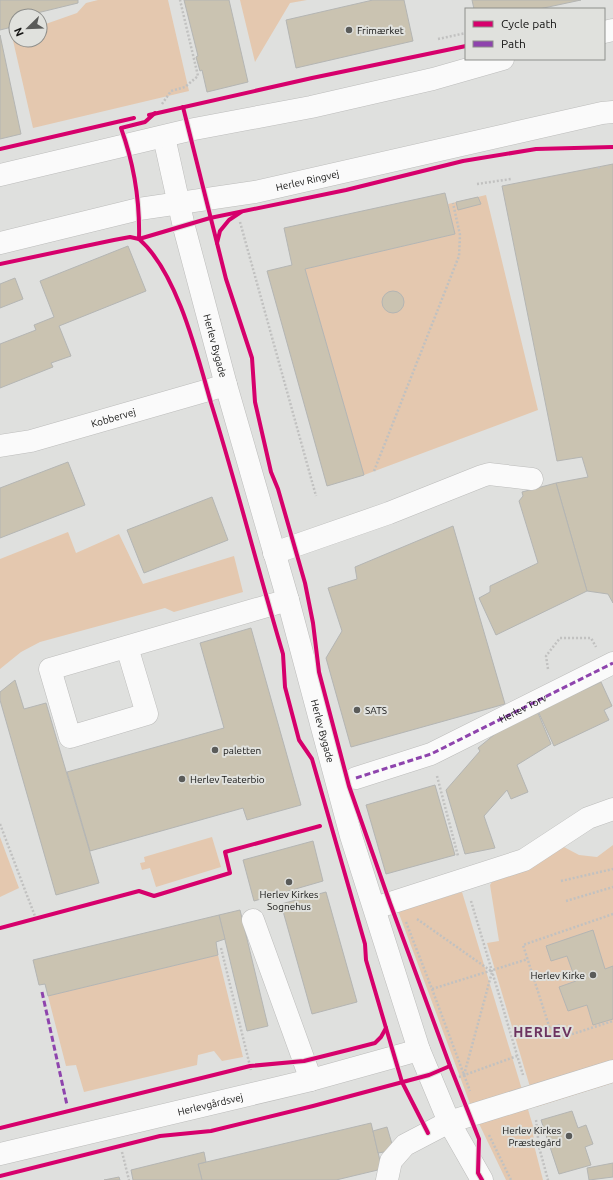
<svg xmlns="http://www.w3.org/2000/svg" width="613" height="1180" font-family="Ubuntu,sans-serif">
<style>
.green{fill:#e4c8af}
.building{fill:#cac3b1;stroke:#b4b5b3}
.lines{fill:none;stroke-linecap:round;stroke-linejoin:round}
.minor-casing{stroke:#bcbcbb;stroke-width:23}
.major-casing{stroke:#bcbcbb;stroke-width:23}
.path{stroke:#c1c1c0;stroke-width:2.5;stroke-dasharray:2 2;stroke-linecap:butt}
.minor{stroke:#fafafa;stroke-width:22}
.major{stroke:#fafafa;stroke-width:22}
.quiet{stroke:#8e44ad;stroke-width:3;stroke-dasharray:6 3;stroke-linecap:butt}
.cycleway-casing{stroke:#e0e1dd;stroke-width:6}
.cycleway{stroke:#d6006c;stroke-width:4}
.poi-dot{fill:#5a5b59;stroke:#e0e1dd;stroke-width:1.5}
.labels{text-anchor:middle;stroke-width:4;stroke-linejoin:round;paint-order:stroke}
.poi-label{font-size:10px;fill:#131312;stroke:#e0e1dd;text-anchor:start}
.street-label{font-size:10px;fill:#131312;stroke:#e0e1dd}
.district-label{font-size:14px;font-weight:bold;letter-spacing:1px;fill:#6c335f;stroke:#e0e1dd}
</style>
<rect width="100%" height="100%" fill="#dfe0de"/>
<g class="green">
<path d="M98 0H168L189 91 33 128 12 36 16 35V40H40V26L77 13 86 3Z"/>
<path d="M240 0H307L290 3 255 62Z"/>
<path d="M486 195 538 410 364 475 305 269 455 234 448 204Z"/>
<path d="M68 532 76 553 119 534 143 584 234 556 243 592 174 612 165 608 40 642 21 652 0 669V559Z"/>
<path d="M0 837 19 888 0 897Z"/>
<path d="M212 837 221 867 156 887 150 868 142 870 140 863 145 862 144 857Z"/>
<path d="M613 845V1083L536 1107 487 943 499 941 490 885 492 882C520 873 539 864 562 846L579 855 597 857Z"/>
<path d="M462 892 533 1126 534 1145 543 1180H506L472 1109 398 911Z"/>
<path d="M218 955 243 1057 222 1061 214 1051 198 1055 197 1065 84 1092 76 1065 66 1066 48 996Z"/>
</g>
<g class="building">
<path d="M0 0H78V3L37 13 38 16H16V26L0 30Z"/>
<path d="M184 0H229L248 82 207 92 202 70 200 71 196 57 198 56Z"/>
<path d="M373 0H404L413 41 296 68 286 20Z"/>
<path d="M472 0H581L539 9H474Z"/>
<path d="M0 35 21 134 0 139Z"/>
<path d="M613 164V603L608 594 587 591 556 483 588 477 582 457 557 461 502 186Z"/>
<path d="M445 193 455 234 305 269 364 475 327 486 267 271 292 265 284 228Z"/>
<path d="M478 197 481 204 458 210 456 202Z"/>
<path d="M128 246 146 291 59 326 71 356 51 363 53 367 0 388V344L36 330 34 325 54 317 40 281Z"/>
<path d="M15 278 23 299 0 308V284Z"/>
<circle cx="393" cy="302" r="11"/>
<path d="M68 462 85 505 0 538V488Z"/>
<path d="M556 483 587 591 496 635 479 598 490 592V586L538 563 519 501 523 496 522 492Z"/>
<path d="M212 497 228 540 144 573 127 530Z"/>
<path d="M453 526 505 704 351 747 326 658 342 631 328 588 357 579 355 567Z"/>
<path d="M251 628 301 805 247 820 243 808 90 851 67 772 224 728 200 643Z"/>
<path d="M15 680 24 709 46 703 99 883 56 895 0 700V692Z"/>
<path d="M601 682 612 706 604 710 609 720 554 746 538 711Z"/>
<path d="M538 713 551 744 517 765 528 792 511 799 507 790 484 816 495 848 465 854 446 790 480 751 478 748 500 730Z"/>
<path d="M435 785 455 855 386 874 366 805Z"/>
<path d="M313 841 323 881 254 901 243 860Z"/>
<path d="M326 892 357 1002 312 1014 281 904Z"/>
<path d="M240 910 268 1026 247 1031 219 915Z"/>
<path d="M219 915 225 939 216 942 218 955 48 996 45 984 39 985 33 960Z"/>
<path d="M593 930 605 969 613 966V1019L593 1025 587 1005 568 1011 559 987 576 981 567 956 551 961 546 946Z"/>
<path d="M572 1111 578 1128 586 1125 593 1144 585 1147 591 1165 559 1174 541 1120Z"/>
<path d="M371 1123 382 1169 336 1180H202L198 1164Z"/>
<path d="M387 1127 392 1144 384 1152 378 1153 373 1131Z"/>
<path d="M204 1152 206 1162 198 1164 202 1180H133L131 1170Z"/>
<path d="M613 1163V1177L589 1180 587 1168Z"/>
<path d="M119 1177 120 1180H104Z"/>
</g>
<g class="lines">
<defs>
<g id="minor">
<path id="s1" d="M164 137 184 227 226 385 288 600 351 836 419 1050 449 1122 482 1180"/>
<path id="s2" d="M0 446 31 441 226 385"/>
<path d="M274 553 389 513 482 476 489 474 532 479"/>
<path d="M127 647 147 714 70 737 50 669C129 646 208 623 288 600"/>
<path d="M356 778 431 754 613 663"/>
<path d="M375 908 524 860 588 818 613 809"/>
<path d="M253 920 311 1080"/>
<path id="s3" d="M0 1154 311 1080 419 1050"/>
<path d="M387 1180 391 1161 405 1145 449 1122 613 1071"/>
</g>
<g id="major">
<path d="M604 32 613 30"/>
<path d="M0 175 189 130 311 107 433 79 503 59"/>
<path id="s4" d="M0 243 139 209 255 192 602 113 613 112"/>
</g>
</defs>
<use href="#minor" class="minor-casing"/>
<use href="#major" class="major-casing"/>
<g class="path">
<path d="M438 39 466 33"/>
<path d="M162 104 171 91 185 87 198 76 180 0"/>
<path d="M598 167 601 169"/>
<path d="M477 184 511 179"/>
<path d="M240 222 316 496"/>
<path d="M374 471 459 256 460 235 453 203"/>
<path d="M548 669 546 656 560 638H591L596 647"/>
<path d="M437 776 458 856"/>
<path d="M0 824 36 919"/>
<path d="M561 881 613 869"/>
<path d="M471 901 523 1075"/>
<path d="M566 901 613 887"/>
<path d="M613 914 523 945 550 1029 560 1025 563 1037 613 1021"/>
<path d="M417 919 491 971"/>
<path d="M406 922 432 989 528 959"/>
<path d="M0 928 139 891 154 896 230 873 225 852 320 826"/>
<path d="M221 948 251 1070"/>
<path d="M432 989 470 1091"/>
<path d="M464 1075 492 972"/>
<path d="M459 1077 517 1056"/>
<path d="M536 1120 539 1147 548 1180"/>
<path d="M489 1135 511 1180"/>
<path d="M122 1152 129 1180"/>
</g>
<use href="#minor" class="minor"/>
<use href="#major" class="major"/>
<g class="quiet">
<path id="s5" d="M356 778 431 754 613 663"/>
<path d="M42 992 67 1105"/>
</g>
<defs>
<g id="cycleway">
<path d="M183 107 217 243"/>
<path d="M149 115 312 78 466 46"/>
<path d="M0 149 134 118"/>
<path d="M0 264 114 240 130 237 139 239 210 218 346 190 463 161 536 149 613 147"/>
<path d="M0 928 139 891 154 896 230 873 225 852 320 826"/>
<path d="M386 1028 402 1082 428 1133"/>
<path d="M450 1066 479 1139 478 1173 482 1180"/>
<path d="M0 1128 250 1066 304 1061 348 1050 375 1043 381 1037 386 1028 366 960 365 944 312 759 299 740 285 687 283 654C258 570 237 486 211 403 197 354 177 272 139 239 140 201 134 164 121 128L145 122 155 113"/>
<path d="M0 1176 160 1136 211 1131 313 1106 429 1075 450 1066 390 903 349 786 319 672 313 623 305 583 278 489 271 472 255 402 252 358 226 279 217 243 220 231 229 220 241 212"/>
</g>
</defs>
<use href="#cycleway" class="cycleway-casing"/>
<use href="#cycleway" class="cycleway"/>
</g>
<g class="poi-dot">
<circle cx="349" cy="30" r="4"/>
<circle cx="357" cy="710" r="4"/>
<circle cx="215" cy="750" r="4"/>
<circle cx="182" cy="779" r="4"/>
<circle cx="289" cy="882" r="4"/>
<circle cx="593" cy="975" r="4"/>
<circle cx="569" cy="1136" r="4"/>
</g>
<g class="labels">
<g class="poi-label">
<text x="357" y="34">Frimærket</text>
<text x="365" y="714">SATS</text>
<text x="223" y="754">paletten</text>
<text x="190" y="783">Herlev Teaterbio</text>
<text x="289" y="898" text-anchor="middle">Herlev Kirkes<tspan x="289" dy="12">Sognehus</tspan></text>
<text x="585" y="979" text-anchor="end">Herlev Kirke</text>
<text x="561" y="1134" text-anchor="end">Herlev Kirkes<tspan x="561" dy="12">Præstegård</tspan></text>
</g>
<g class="street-label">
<text dy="4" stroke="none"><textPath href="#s4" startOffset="314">Herlev Ringvej</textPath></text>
<text dy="4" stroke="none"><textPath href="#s1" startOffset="215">Herlev Bygade</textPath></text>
<text dy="4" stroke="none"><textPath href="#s2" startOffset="117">Kobbervej</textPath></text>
<text dy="4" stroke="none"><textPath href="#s5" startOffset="181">Herlev Torv</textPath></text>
<text dy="4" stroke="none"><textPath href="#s1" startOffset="615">Herlev Bygade</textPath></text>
<text dy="4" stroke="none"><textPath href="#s3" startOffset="216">Herlevgårdsvej</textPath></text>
</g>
<g class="district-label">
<text x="543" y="1037">HERLEV</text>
</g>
</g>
<rect x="465" y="8" width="140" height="52" fill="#e0e1dd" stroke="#8e8f8c"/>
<rect x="473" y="21" width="20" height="6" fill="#d6006c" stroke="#8e8f8c"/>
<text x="501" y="28" font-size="12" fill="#131312">Cycle path</text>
<rect x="473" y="41" width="20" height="6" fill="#8e44ad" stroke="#8e8f8c"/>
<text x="501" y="48" font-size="12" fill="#131312">Path</text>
<g transform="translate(28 28) rotate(247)"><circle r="19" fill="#e0e1dd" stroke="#8e8f8c"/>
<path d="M0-3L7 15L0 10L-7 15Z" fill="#5a5b59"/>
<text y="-6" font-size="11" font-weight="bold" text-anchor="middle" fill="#131312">N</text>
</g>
</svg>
